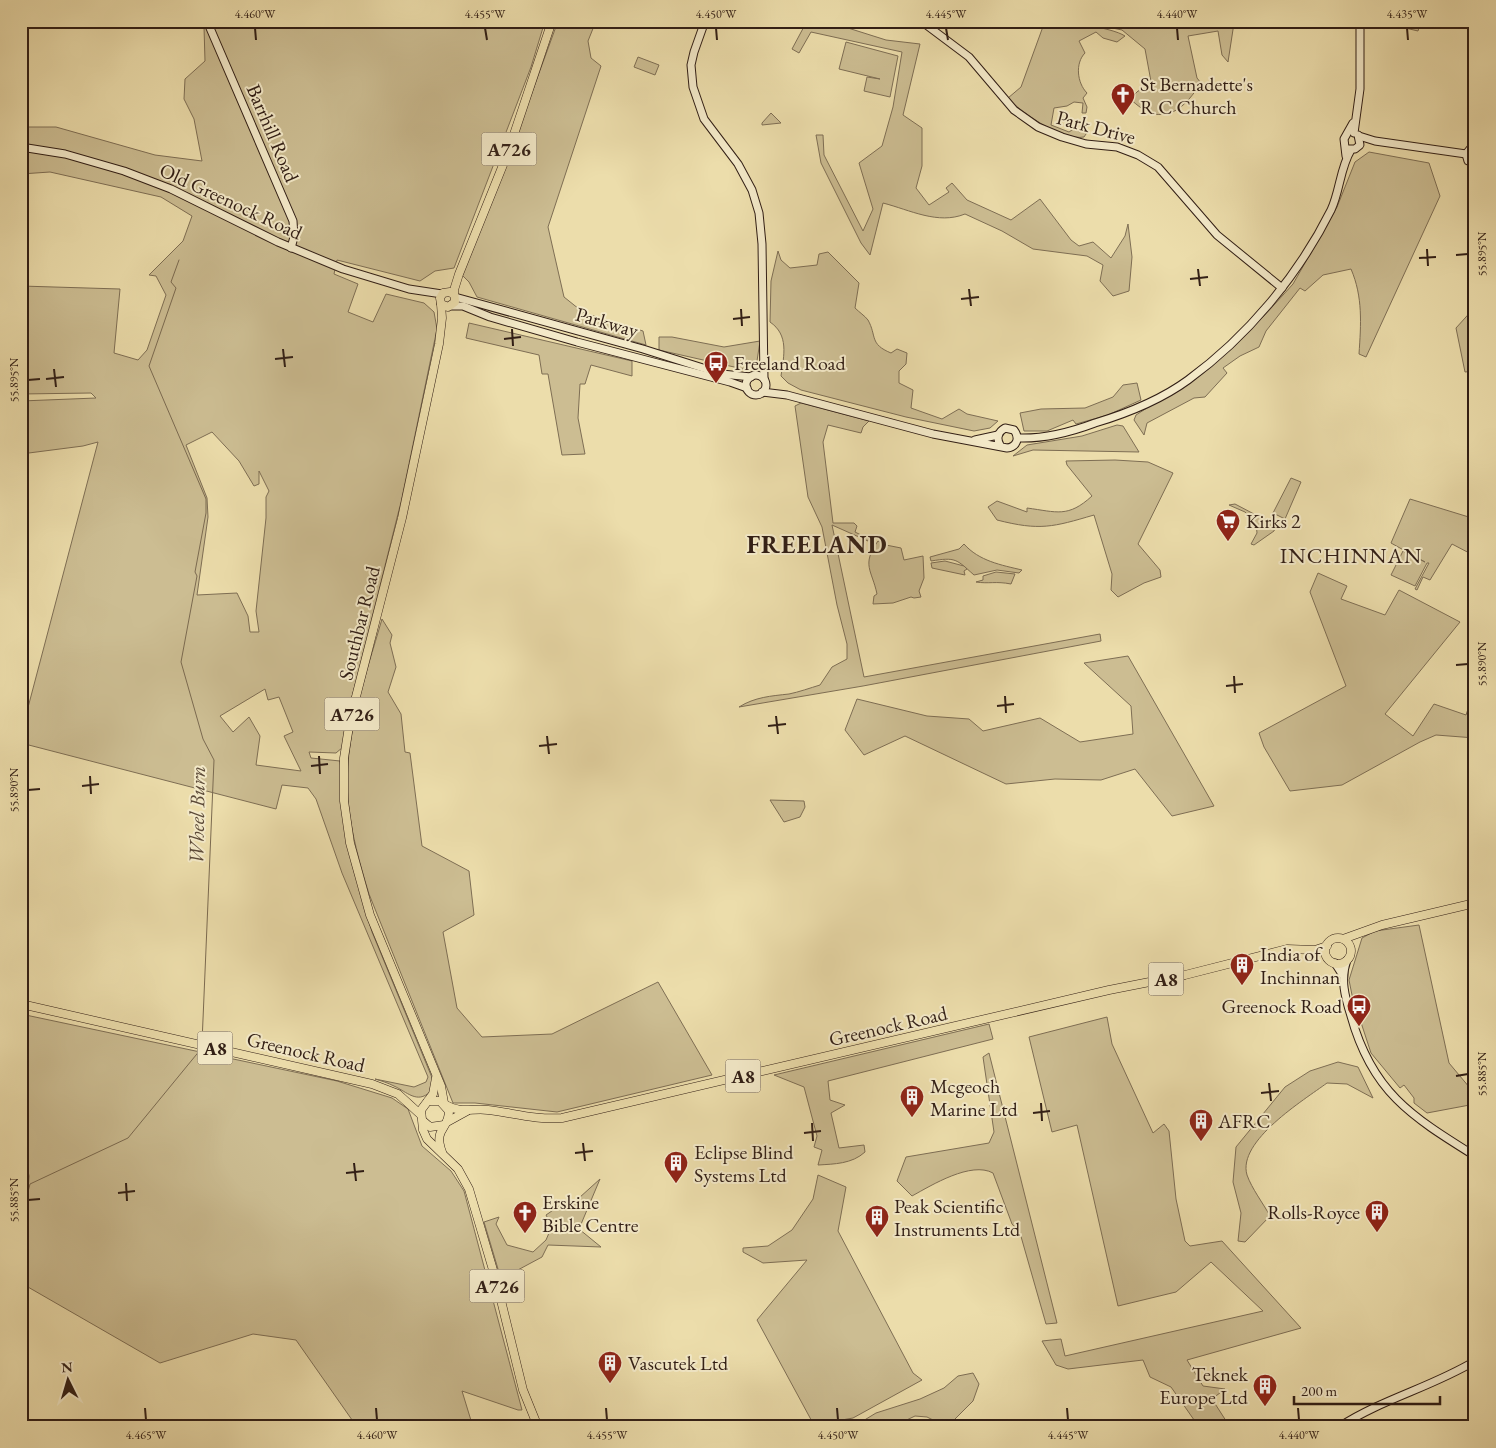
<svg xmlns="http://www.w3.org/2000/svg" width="1496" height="1448" font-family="'EB Garamond',serif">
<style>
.green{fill:#ccbd92;stroke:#7e6e54;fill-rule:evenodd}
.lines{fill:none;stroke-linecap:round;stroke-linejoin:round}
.stream{stroke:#7b6a50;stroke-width:1}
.secondary-casing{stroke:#311e15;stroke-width:9}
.primary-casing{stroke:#311e15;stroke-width:9}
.secondary{stroke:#f3e9c8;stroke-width:7}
.primary{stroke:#ecddab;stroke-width:8}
.ticks{fill:none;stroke:#311e15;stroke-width:2}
.labels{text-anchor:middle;stroke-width:4;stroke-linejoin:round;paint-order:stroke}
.shield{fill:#f3e9c8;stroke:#6b5b4b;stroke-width:1}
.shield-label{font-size:19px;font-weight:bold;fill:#311e15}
.poi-label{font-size:20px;fill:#311e15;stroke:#f3e9c8;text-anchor:start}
.street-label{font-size:20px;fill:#311e15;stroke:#f3e9c8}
.water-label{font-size:21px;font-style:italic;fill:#5c4a38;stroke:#f3e9c8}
.quarter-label{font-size:22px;letter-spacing:1px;fill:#311e15;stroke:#f3e9c8}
.district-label{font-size:25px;font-weight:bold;letter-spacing:1px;fill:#311e15;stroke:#f3e9c8}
.neatline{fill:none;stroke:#311e15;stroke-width:2}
.ticks-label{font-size:12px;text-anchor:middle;fill:#311e15}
</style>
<rect width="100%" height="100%" fill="#ecddab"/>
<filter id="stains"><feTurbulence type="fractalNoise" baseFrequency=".004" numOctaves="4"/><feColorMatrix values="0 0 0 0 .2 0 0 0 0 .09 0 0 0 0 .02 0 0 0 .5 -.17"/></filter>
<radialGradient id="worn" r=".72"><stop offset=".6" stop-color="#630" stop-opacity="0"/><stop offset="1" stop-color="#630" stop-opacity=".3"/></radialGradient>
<g class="green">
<path d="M201 21H545L531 67 454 268 435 271 420 281 337 260 334 274 358 284 348 312 373 322 386 294 424 303 434 312 437 329 401 502 347 717 343 747 336 753 309 752 311 758 340 761 352 864 372 932 433 1080 430 1092C417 1104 407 1092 394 1086 388 1083 382 1081 375 1079L414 1087 426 1082 428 1077 342 873 316 799 308 788 282 785 276 809 21 743V734L98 442 83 446 21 454V401L96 398 91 393 21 394V286L120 289 114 353 138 360 147 350 166 295 156 276 149 275 183 241 192 216 161 197 50 172 21 174V127H56L155 155 202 161 194 119 184 99 185 79 205 61 204 27ZM212 432 239 461 254 486 259 484V471L269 491 266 497V518L256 611 259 632H250L248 616 237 593 197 595 208 517 207 498 186 445ZM265 689 268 700 279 697 293 732 284 736 301 771 256 765 260 736 249 717 233 732 220 716Z"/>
<path d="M558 21H596L588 41 591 58 601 66 548 227 564 297 584 313 643 331 646 345 477 297 469 282 462 275 495 194Z"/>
<path d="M807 21 829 22 886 40 920 44 903 115 922 128V166L916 188 929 205 949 192 946 188 952 183 967 200 1011 220 1040 199 1071 240 1079 246 1093 242 1111 258 1125 236 1128 224 1132 257 1129 291 1113 296 1100 281 1103 265 1087 256 1033 249 1002 231 965 214C938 225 910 210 883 203L870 255 861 243 821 163 816 135H823L824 155 863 231 873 209 859 163 882 146 893 107 902 52 811 32 799 53 792 49Z"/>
<path d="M1045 21C1063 21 1111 27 1125 36L1117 42 1103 38 1096 32 1079 41 1085 53C1075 63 1077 83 1087 93L1083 98 1087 107 1086 113H1082L1083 103 1074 102 1067 106 1054 108 1051 125 1069 132 1075 128 1079 132 1084 129 1088 131 1084 137C1063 141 1021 113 1008 98L1021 87Z"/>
<path d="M1099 21H1234V23L1228 62 1222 55 1218 31 1188 36 1197 78 1201 83C1190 99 1177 118 1154 114 1146 113 1136 104 1130 99L1138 91 1152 87 1145 49 1122 30 1098 25Z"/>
<path d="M1400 21H1421L1418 31 1397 26Z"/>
<path d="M846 42 898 56 890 97 864 91 867 77 880 79 839 69Z"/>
<path d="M638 57 659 65 655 75 634 67Z"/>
<path d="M771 113 781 123 762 125V123Z"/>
<path d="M1369 152 1429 163 1440 196 1366 357 1359 354C1361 324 1363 297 1351 269L1323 275 1305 291 1300 288 1266 331 1259 347 1240 356 1223 368 1227 373 1205 397 1194 398 1147 423 1144 435 1134 420 1136 415 1195 377 1264 316 1293 284 1337 207 1355 162Z"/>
<path d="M778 251 781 260 790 268 817 265 819 254 828 252 859 283 855 308C859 312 865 316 868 320 877 336 869 344 891 353L897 349 907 353 906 364 899 371V383L913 390 911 408 942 419 959 409 967 414 998 421 990 428 974 431 906 417 801 390 788 383 781 376C784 355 789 335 770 322L771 281Z"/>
<path d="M1475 307V371L1465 372 1456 328Z"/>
<path d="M469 323 632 361V376L591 365 585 384H580L578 418 585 454 562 455 548 374H542L539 355 466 338Z"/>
<path d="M659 337H672L724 347 760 341 757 361 743 369 659 350Z"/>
<path d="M1137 383 1141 400 1108 415 1076 424 1073 420 1047 431H1024L1020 413 1041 409 1085 408 1113 397 1123 385Z"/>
<path d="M801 403 869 421 863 427 861 433 828 425 823 442 833 523H854L857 526 855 532 869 539 868 541 832 525 864 677 1100 634 1101 641 863 686 739 707C755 697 771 696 789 694 799 692 810 688 820 685L832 667 847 659V644L837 605 822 527 808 497 795 406Z"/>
<path d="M1117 425 1123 426 1139 452 1033 450 1013 456 1027 445 1082 436Z"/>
<path d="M1115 460 1148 462 1173 473 1138 544 1160 570 1161 577 1144 583 1118 597 1111 590 1112 574 1094 515C1053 527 1040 531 997 520L988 507 997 501 1027 512V508C1057 512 1068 518 1092 496L1067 465 1066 461Z"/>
<path d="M1291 478 1301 482 1285 519 1273 513Z"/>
<path d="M1410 499 1472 518 1475 515V556L1452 544 1430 580 1423 577 1417 590 1415 589 1429 563H1427L1415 586 1391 575 1403 551 1425 562 1391 543Z"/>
<path d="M1235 504 1273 524 1271 527 1275 528 1274 531 1254 545 1251 544 1257 533 1256 523 1245 512 1229 505Z"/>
<path d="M878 541 886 545 901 548 904 560 923 556 924 578 919 591 921 597 914 598 911 597 893 603 873 604 874 596 877 594C872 570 861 565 878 541Z"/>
<path d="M964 544C979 561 1001 565 1022 570L1019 573 997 570 974 575C956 559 956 557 931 561L930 557 959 549Z"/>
<path d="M945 561 964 566 967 569 964 571 965 575 932 568 931 563Z"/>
<path d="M996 572 1015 574 1011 584C996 581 989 584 976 582L983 580V576Z"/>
<path d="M1318 573 1347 586 1341 599 1385 615 1399 590 1460 622 1385 714 1413 736 1434 704 1466 715 1468 709 1475 712V738L1436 735 1420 742 1342 785 1290 791 1264 747 1259 733 1346 686 1310 592Z"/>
<path d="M382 619 392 635 390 643 396 667 388 692 401 714 405 752 410 753 422 846 469 871 474 915 443 932 457 1008 482 1037 552 1034 658 982 712 1075 557 1112 475 1103H453L369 894C360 864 351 833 348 801 343 739 365 678 382 619Z"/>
<path d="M1128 656 1214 806 1172 816 1135 769 1101 780 1055 779 1006 784 905 736 864 755 845 730 857 699 927 716 969 719 983 731 1040 718 1080 742 1133 734 1131 706 1084 663Z"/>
<path d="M770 800 804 801 805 807 800 817 784 822Z"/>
<path d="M1419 925 1449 1063 1475 1094V1104L1427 1113 1414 1103V1098L1404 1085 1400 1088 1371 1053 1352 995 1349 980 1362 938 1375 931Z"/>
<path d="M21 1014 337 1081 392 1098 408 1109 422 1146 451 1171 464 1191 522 1410H518L462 1391 473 1427H357L296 1340 253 1334 160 1363 21 1283V1216L27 1212 29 1176 22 1139Z"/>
<path d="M1107 1017 1112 1044 1153 1133 1164 1124 1169 1131 1176 1199 1185 1241 1190 1246 1222 1241 1301 1328 1187 1360 1203 1386 1225 1389 1212 1399 1230 1427H1199L1171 1387 1150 1377 1143 1360 1068 1369 1056 1365 1042 1341 1061 1339 1065 1356 1263 1311 1211 1262 1176 1292 1118 1306 1077 1125 1052 1132 1029 1037Z"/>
<path d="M989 1024 993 1039 828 1081 830 1100 845 1105 831 1113 839 1148 864 1145 865 1152C852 1164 834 1164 818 1165L822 1150 814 1147 817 1136 804 1087 774 1075Z"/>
<path d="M989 1053 1057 1323 1046 1324 1020 1233 1012 1224 993 1173C971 1161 932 1185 912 1196L897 1181 906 1157 989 1143 994 1132 983 1057Z"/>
<path d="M1338 1062 1358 1067 1373 1098 1347 1084 1327 1083C1304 1100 1237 1141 1247 1175 1252 1189 1263 1203 1270 1216L1245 1242 1238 1241 1241 1213 1233 1182 1236 1147 1285 1087 1310 1071Z"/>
<path d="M818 1175 846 1187 838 1231 913 1373 922 1380 853 1418 836 1421 825 1427H815L757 1320 807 1260 763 1263 743 1252V1248L768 1246 792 1230 813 1199Z"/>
<path d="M600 1179 579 1229 601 1247 548 1245 542 1257 501 1279 484 1222 499 1217 496 1224 507 1245 533 1252 546 1240 552 1226 546 1215 562 1204 569 1207Z"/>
<path d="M973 1373 979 1384 973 1401 947 1427 927 1417 915 1416 892 1427H853L876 1413 920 1399 944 1388 958 1376Z"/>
</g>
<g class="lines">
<g class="stream">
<path d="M179 260 171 282 176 288 149 366 206 499V513L195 572 197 576 181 662 203 739 214 760 202 1043"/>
<path d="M21 1219 30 1184 128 1138 201 1049"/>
</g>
<defs>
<g id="secondary">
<path d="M207 21 293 221 294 237 291 248"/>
<path d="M705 21 694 52 691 65 693 87 704 119 738 164 752 190 759 213 762 244 764 379"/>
<path d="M921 21 969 57 1014 110 1038 127 1062 137 1086 144 1117 147 1138 155 1158 167 1217 235 1282 288"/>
<path d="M1354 133 1360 89V21"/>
<path d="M1359 136 1375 141 1466 154"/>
<path d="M21 147 65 154 124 171 171 189 278 242 343 269 409 289 442 294"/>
<path d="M1475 148 1470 149 1466 154 1468 161 1475 163"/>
<path d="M1348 149H1355L1360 145 1358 135"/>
<path d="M1346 156 1344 139 1353 123"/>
<path d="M455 297 643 349 722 374 751 377"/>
<path d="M452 306H463L490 317 577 342 730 382 747 388"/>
<circle cx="756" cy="385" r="10"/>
<path d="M762 392 787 395 933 434 1007 448C1017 447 1020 438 1014 430L1005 428C998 432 996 438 1000 445"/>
<path d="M1018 438C1044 439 1071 432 1095 423 1125 414 1162 399 1188 380 1247 337 1298 276 1331 210 1340 191 1340 168 1351 150"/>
<path d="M975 440 998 435"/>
<path d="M1347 960C1340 979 1345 997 1351 1016 1372 1092 1411 1116 1475 1156"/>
<path d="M1335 963 1342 974"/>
<path d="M1339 1427C1382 1399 1432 1387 1475 1361"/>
</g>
<g id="primary">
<path d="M454 295 450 292 443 293 440 298 441 304 448 307 455 302 454 290 459 274 507 155 552 21"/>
<path d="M441 304 442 318 439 344 402 518 350 720 344 758V801L350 843 370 915 441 1086 444 1103"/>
<circle cx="1338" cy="951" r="13"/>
<path d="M1343 939 1382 925 1475 903"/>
<path d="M21 1004 372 1084 398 1094 421 1115"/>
<path d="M436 1078 433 1094 421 1110 423 1130 427 1139 458 1169 469 1189 496 1280 523 1390 538 1427"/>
<path d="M428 1101H440L449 1111C449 1130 433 1128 442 1152"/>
<path d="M446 1105C461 1114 472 1108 488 1110 513 1113 536 1120 562 1118L1109 990 1185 975 1287 949 1315 950 1327 946"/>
<path d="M423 1121 430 1127 444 1125"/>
<path d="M447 1122 467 1111"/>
</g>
</defs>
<use href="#secondary" class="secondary-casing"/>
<use href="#primary" class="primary-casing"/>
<use href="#secondary" class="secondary"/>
<use href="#primary" class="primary"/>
</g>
<path class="ticks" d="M255 28 256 40M485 28 487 40M716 28 717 40M946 28 948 40M1177 28 1178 40M1407 28 1408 40M1427 249 1428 266M1456 255 1468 254M1419 258 1436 257M1198 269 1200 286M1190 279 1208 277M969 289 971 306M961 299 979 297M741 309 742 326M733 319 750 317M512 329 513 346M504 339 521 337M283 349 285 367M275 359 293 357M54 369 56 387M46 379 64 377M28 380 40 379M1456 665 1468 664M1234 676 1235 693M1226 686 1243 684M1005 696 1006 713M997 706 1014 704M776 716 778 734M768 726 786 724M547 736 549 754M539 746 557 744M319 756 320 774M311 766 328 764M90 776 91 794M82 786 99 784M28 790 40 789M1456 1076 1468 1074M1269 1083 1271 1101M1261 1093 1279 1091M1041 1103 1042 1121M1033 1113 1050 1111M812 1123 813 1141M804 1133 821 1131M583 1143 585 1161M575 1153 593 1151M354 1163 356 1181M346 1173 364 1171M126 1183 127 1201M118 1193 135 1191M28 1200 40 1199M145 1408 146 1420M376 1408 377 1420M606 1408 607 1420M837 1408 838 1420M1067 1408 1068 1420M1298 1408 1299 1420"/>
<defs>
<symbol id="church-pin" viewBox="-11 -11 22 30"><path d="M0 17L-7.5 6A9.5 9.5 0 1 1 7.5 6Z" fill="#8f2418" stroke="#f3e9c8"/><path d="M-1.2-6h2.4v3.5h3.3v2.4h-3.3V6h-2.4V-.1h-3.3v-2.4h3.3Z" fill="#fff"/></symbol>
<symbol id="bus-pin" viewBox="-11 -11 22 30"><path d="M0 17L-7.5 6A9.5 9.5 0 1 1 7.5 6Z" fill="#8f2418" stroke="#f3e9c8"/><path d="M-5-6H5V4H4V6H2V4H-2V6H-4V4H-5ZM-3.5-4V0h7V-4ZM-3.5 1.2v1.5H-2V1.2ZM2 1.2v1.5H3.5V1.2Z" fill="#fff"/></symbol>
<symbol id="supermarket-pin" viewBox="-11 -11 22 30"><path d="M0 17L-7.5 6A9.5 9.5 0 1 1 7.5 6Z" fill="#8f2418" stroke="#f3e9c8"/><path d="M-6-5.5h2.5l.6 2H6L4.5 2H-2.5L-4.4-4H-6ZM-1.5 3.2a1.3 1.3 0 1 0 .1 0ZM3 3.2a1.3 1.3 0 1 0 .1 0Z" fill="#fff"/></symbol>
<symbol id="building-pin" viewBox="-11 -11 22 30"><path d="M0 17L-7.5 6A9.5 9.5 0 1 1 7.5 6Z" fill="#8f2418" stroke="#f3e9c8"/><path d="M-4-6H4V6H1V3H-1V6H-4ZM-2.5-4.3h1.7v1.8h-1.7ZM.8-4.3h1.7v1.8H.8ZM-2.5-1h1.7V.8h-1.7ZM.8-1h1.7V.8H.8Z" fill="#fff"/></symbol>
</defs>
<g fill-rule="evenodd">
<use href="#church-pin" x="1109" y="81" width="28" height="38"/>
<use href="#bus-pin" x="702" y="349" width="28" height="38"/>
<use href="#supermarket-pin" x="1214" y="507" width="28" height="38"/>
<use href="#building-pin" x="1228" y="951" width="28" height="38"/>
<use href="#bus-pin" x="1345" y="992" width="28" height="38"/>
<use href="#building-pin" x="898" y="1083" width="28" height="38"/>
<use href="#building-pin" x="1187" y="1107" width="28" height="38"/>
<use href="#building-pin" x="662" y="1149" width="28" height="38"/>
<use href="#building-pin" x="1363" y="1198" width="28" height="38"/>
<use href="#church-pin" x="511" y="1199" width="28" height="38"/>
<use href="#building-pin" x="863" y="1203" width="28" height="38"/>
<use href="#building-pin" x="596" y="1349" width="28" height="38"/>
<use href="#building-pin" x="1251" y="1372" width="28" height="38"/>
</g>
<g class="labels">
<g class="shield">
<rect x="481.5" y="132.5" width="55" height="33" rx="4"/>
<rect x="324.5" y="697.5" width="55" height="33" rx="4"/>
<rect x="1148.5" y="962.5" width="35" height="33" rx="4"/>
<rect x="197.5" y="1031.5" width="35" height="33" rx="4"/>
<rect x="725.5" y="1059.5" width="35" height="33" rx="4"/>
<rect x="469.5" y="1269.5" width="55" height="33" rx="4"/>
</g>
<g class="shield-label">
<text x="509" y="156">A726</text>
<text x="352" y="721">A726</text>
<text x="1166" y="986">A8</text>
<text x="215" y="1055">A8</text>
<text x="743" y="1083">A8</text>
<text x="497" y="1293">A726</text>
</g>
<g class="poi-label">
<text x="1140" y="91">St Bernadette's<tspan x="1140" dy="23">R C Church</tspan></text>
<text x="734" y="370">Freeland Road</text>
<text x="1246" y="528">Kirks 2</text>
<text x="1260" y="961">India of<tspan x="1260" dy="23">Inchinnan</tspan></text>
<text x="1342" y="1013" text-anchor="end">Greenock Road</text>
<text x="930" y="1093">Mcgeoch<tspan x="930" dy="23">Marine Ltd</tspan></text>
<text x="1218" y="1128">AFRC</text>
<text x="694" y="1159">Eclipse Blind<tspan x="694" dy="23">Systems Ltd</tspan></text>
<text x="542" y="1209">Erskine<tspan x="542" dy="23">Bible Centre</tspan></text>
<text x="894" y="1213">Peak Scientific<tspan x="894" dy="23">Instruments Ltd</tspan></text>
<text x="1360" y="1219" text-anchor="end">Rolls-Royce</text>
<text x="628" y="1370">Vascutek Ltd</text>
<text x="1248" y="1381" text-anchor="end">Teknek<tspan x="1248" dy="23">Europe Ltd</tspan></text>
</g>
<g class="street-label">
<text transform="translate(1096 127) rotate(15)" y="7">Park Drive</text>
<text transform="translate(273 133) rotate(67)" y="7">Barrhill Road</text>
<text transform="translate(231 201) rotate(25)" y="7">Old Greenock Road</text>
<text transform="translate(607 322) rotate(16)" y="7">Parkway</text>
<text transform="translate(359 623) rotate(-76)" y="7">Southbar Road</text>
<text transform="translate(888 1026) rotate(-13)" y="7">Greenock Road</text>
<text transform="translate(306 1052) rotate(13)" y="7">Greenock Road</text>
</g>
<g class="water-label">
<text transform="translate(197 815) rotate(-89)" y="7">Wheel Burn</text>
</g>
<g class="quarter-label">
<text x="1351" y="563">INCHINNAN</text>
</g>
<g class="district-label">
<text x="817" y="553">FREELAND</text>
</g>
</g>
<rect width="1496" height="1448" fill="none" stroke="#ecddab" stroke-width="55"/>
<g transform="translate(68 1380) rotate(355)" stroke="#f3e9c8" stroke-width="4" paint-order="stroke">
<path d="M0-4L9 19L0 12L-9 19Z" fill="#311e15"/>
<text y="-8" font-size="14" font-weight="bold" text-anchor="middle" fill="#311e15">N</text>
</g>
<path d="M1294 1396v8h146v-8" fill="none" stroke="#311e15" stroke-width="2.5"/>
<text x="1301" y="1396" font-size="15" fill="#311e15" stroke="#f3e9c8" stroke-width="4" paint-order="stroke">200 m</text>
<rect x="28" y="28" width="1440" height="1392" class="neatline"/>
<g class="ticks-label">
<text x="255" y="18">4.460°W</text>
<text x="485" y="18">4.455°W</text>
<text x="716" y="18">4.450°W</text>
<text x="946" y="18">4.445°W</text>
<text x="1177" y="18">4.440°W</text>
<text x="1407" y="18">4.435°W</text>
<text transform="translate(1482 254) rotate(-90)" y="4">55.895°N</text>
<text transform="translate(14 380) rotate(-90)" y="4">55.895°N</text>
<text transform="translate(1482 664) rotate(-90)" y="4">55.890°N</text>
<text transform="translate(14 790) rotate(-90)" y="4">55.890°N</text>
<text transform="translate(1482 1074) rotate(-90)" y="4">55.885°N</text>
<text transform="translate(14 1200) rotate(-90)" y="4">55.885°N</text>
<text x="146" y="1439">4.465°W</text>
<text x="377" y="1439">4.460°W</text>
<text x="607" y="1439">4.455°W</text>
<text x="838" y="1439">4.450°W</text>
<text x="1068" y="1439">4.445°W</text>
<text x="1299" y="1439">4.440°W</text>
</g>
<rect width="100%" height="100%" filter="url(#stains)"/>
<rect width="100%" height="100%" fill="url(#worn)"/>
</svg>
